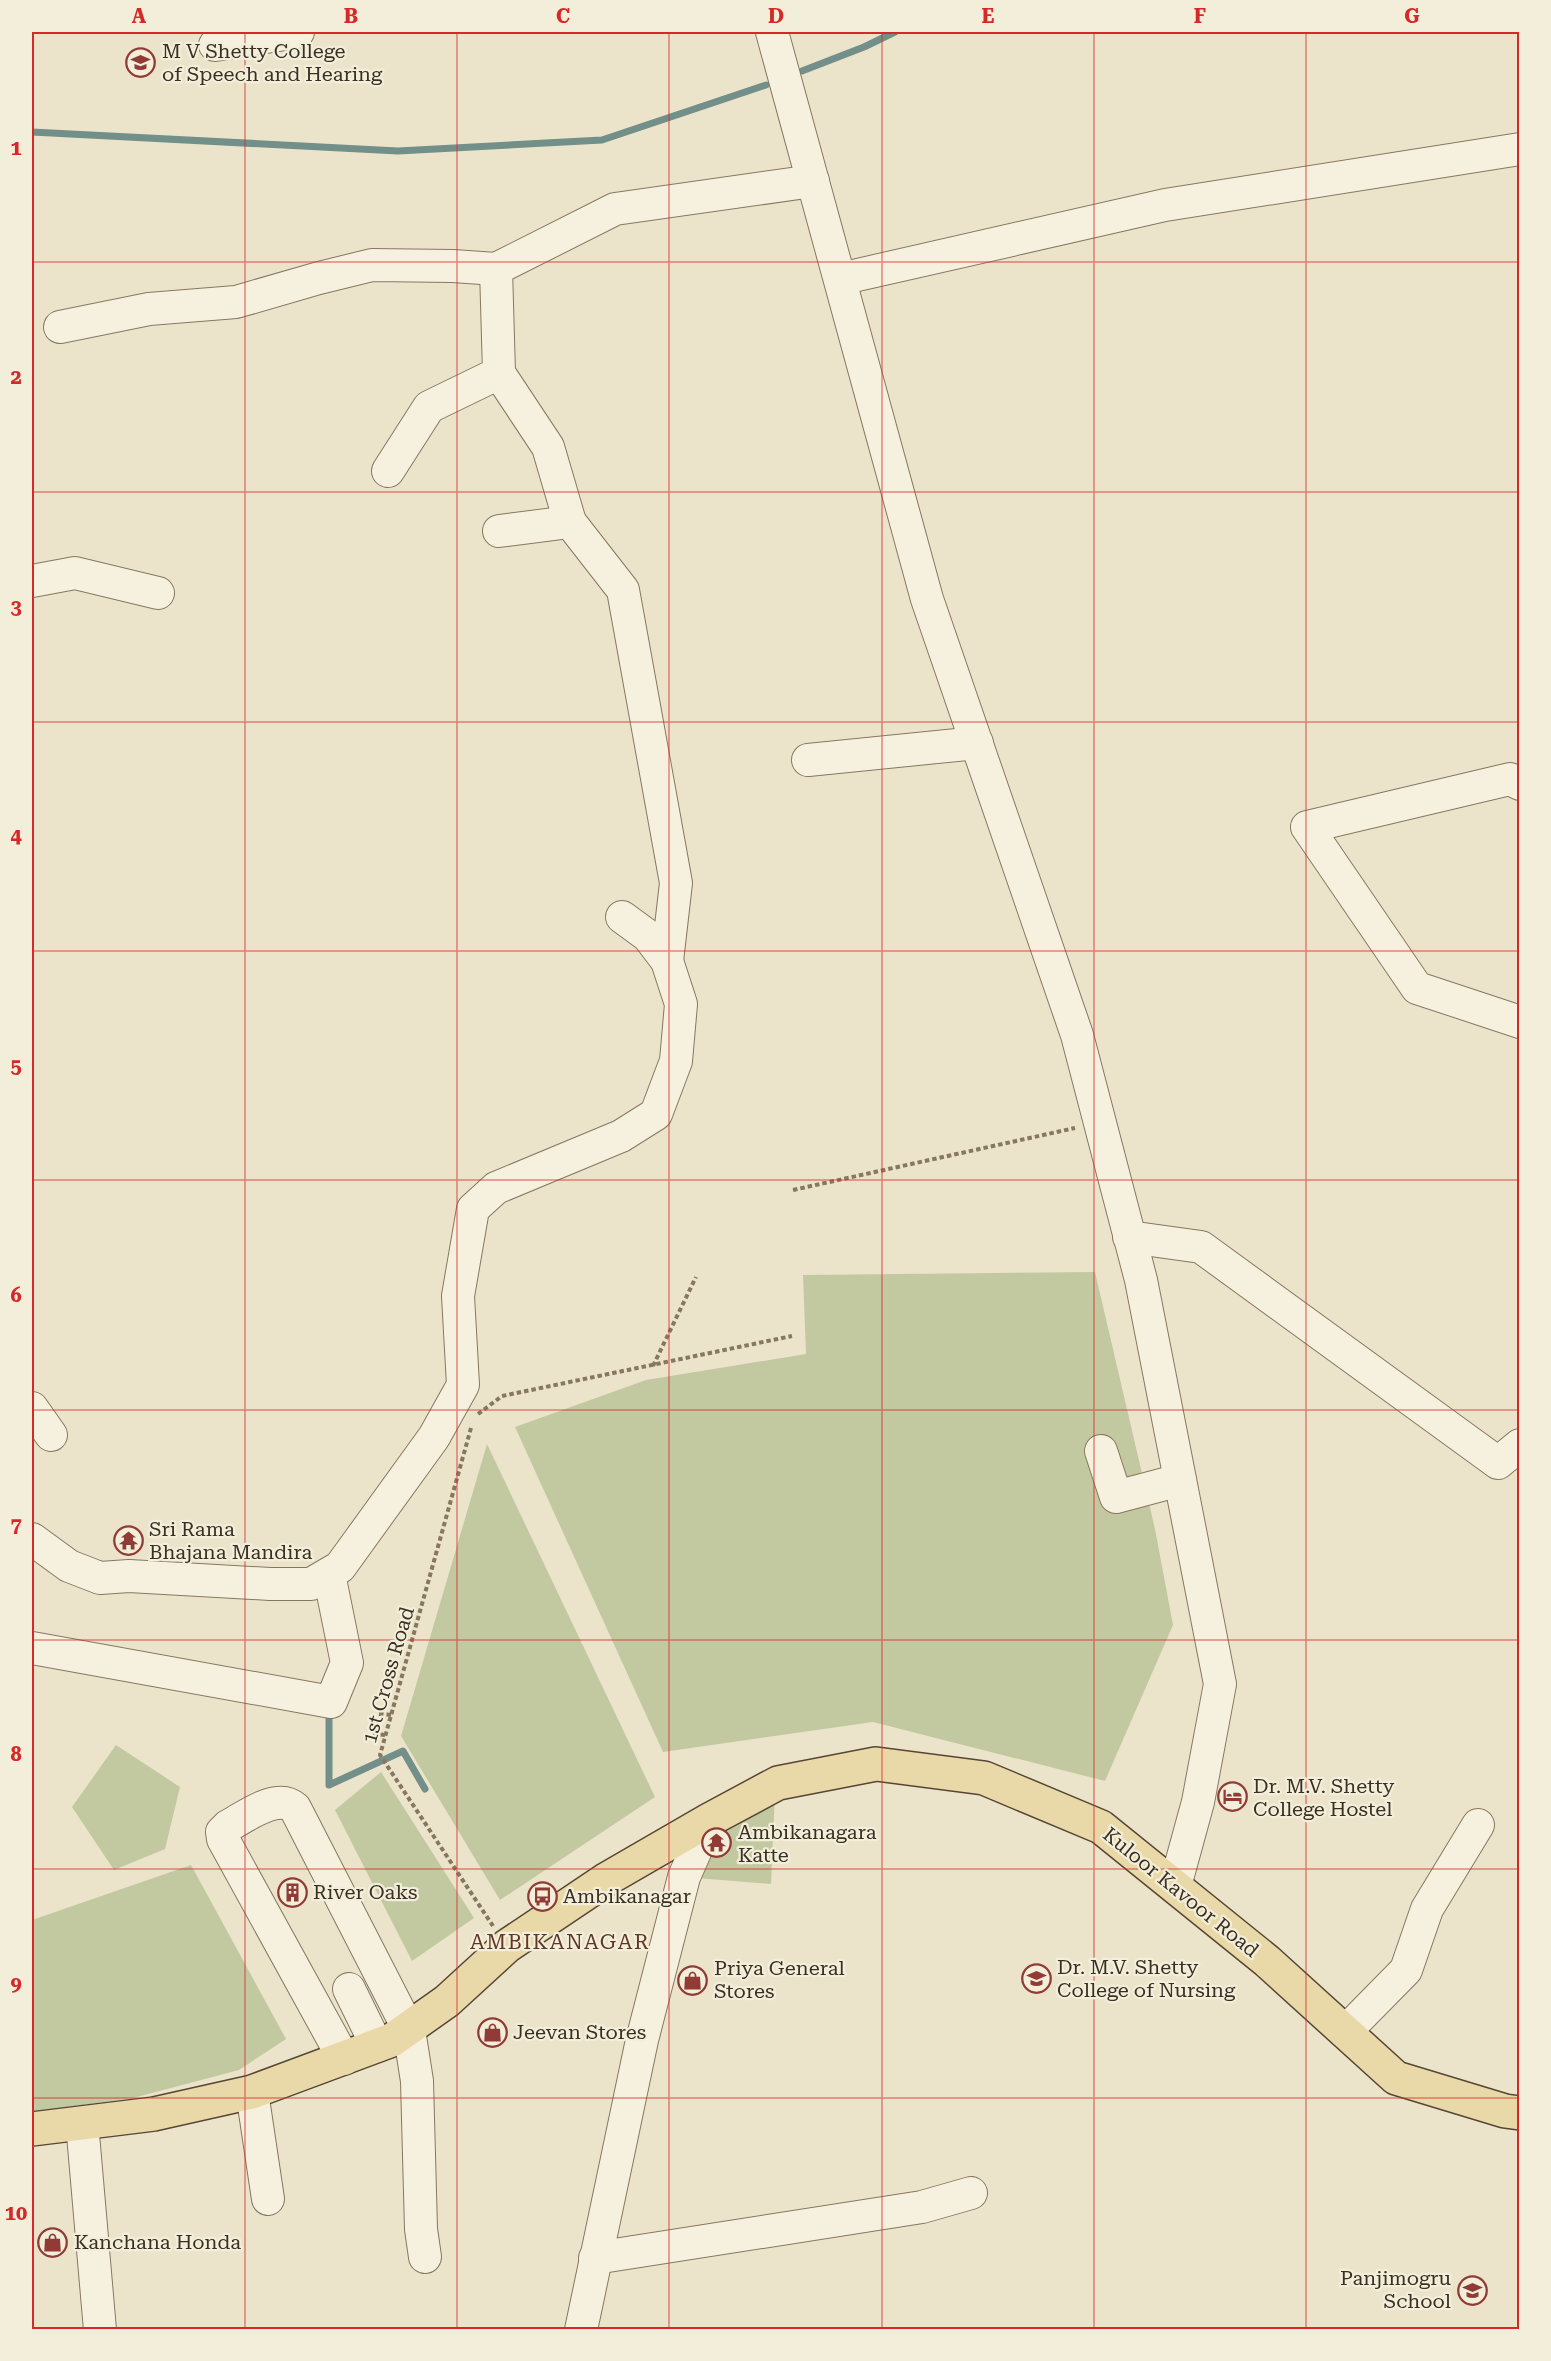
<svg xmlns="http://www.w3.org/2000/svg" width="1551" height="2361" font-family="'Roboto Serif',serif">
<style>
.green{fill:#c2c9a0}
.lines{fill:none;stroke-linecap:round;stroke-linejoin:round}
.stream{stroke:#728f89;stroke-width:7}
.minor-casing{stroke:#877761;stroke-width:34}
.major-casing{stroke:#564634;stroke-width:36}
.path{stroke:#877761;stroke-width:4;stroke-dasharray:4.5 3;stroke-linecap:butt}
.minor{stroke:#f6f1de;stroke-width:32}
.major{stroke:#ead9a8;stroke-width:33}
.grid{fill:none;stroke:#d62828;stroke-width:1.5;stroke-opacity:0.55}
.labels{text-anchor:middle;stroke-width:4.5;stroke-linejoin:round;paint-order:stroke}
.poi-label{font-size:20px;fill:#392f23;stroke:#f3eeda;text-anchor:start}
.street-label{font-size:20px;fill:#392f23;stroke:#f3eeda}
.neighbourhood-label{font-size:21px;letter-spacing:1.5px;fill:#623626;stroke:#f3eeda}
.neatline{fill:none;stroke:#d62828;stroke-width:2}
.grid-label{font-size:20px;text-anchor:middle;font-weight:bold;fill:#d62828}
</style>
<rect width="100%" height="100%" fill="#ebe4cb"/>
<g class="green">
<path d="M1095 1272 1155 1529 1173 1625 1105 1781 873 1722 663 1752 515 1427 646 1380 806 1354 803 1275Z"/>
<path d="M487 1444 655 1797 500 1900 401 1736Z"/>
<path d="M116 1745 180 1787 165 1849 114 1870 72 1807Z"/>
<path d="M381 1772 474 1918 412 1961 335 1810Z"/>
<path d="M775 1792 771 1884 684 1877 713 1828Z"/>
<path d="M191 1865 286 2039 239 2070 133 2098 32 2112V1920Z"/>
</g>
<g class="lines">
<g class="stream">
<path d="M802 71 864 47 895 32"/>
<path d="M32 132 398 151 602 140 766 85"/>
<path d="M329 1717V1785L403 1751 425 1789"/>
</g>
<defs>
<g id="minor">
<path d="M772 32 927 599 1077 1035 1141 1280 1220 1684 1198 1802 1175 1886"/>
<path d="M215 45 298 32"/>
<path d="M840 279 1165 205 1520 149"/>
<path d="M60 327 149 309 236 302 319 278 372 265 453 266 496 269"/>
<path d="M499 373 548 447 570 522 623 590 676 883 667 961"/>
<path d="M388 471 429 407 499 373 496 269 615 209 813 181"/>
<path d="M499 531 570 522"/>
<path d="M32 581 75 573 158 593"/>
<path d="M808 760 977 743"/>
<path d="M1520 784 1510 779 1307 827 1417 988 1520 1022"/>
<path d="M1129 1237 1201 1247 1498 1463 1520 1445"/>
<path d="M32 1408 51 1435"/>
<path d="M1101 1451 1116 1497 1180 1480"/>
<path d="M32 1539 69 1566 100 1578 129 1576 270 1584H311L340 1567 434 1437 463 1385 458 1296 473 1209 496 1188 621 1136 656 1114 676 1061 681 1004 667 961 648 936 622 917"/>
<path d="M32 1648 331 1702 347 1663 329 1574"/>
<path d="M349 1989 377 2046"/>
<path d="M1345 2032 1406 1970 1427 1909 1478 1825"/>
<path d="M344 2059 223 1839 222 1832 228 1826C245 1817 277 1792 295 1808L409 2030 417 2081 421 2229 425 2257"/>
<path d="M252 2092 268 2199"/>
<path d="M82 2123 100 2330"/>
<path d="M595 2258 922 2207 971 2193"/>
<path d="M581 2330 642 2040 684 1877 709 1820"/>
</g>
<path id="major" d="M32 2129 154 2114 252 2092 392 2040 447 2001 507 1946 607 1879 709 1820 778 1783 876 1764 984 1778 1101 1827 1267 1961 1396 2078 1505 2111 1520 2113"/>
</defs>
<use href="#minor" class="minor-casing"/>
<use href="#major" class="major-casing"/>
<g class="path">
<path d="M793 1190 1075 1128"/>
<path d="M653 1366 696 1277"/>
<path d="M478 1414 502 1396 792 1336"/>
<path d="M471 1428 380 1755 493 1926"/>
<path d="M379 1714 392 1715"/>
<path d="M373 1734 386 1735"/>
</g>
<use href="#minor" class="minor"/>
<use href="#major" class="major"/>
</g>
<path class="grid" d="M245 32V2330M457 32V2330M669 32V2330M882 32V2330M1094 32V2330M1306 32V2330M32 262H1520M32 492H1520M32 722H1520M32 951H1520M32 1180H1520M32 1410H1520M32 1640H1520M32 1869H1520M32 2098H1520"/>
<defs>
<symbol id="university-ring" viewBox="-11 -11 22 22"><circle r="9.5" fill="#f3eeda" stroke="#913b36" stroke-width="1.5"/><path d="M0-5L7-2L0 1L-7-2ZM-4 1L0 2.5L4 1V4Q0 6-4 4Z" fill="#913b36"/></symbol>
<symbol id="temple-ring" viewBox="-11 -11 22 22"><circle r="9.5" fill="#f3eeda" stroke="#913b36" stroke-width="1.5"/><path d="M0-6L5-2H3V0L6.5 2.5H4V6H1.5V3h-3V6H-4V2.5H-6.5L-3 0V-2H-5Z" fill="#913b36"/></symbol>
<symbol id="hotel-ring" viewBox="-11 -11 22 22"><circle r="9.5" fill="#f3eeda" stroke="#913b36" stroke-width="1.5"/><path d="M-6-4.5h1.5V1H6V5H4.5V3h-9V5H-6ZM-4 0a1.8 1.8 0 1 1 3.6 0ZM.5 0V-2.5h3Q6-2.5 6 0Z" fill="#913b36"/></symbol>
<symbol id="building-ring" viewBox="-11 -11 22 22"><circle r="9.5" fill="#f3eeda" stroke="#913b36" stroke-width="1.5"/><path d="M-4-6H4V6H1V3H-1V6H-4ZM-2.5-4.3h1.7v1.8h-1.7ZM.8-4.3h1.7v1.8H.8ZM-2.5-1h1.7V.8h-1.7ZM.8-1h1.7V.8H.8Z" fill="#913b36"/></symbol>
<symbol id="bus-ring" viewBox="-11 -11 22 22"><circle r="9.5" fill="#f3eeda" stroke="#913b36" stroke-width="1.5"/><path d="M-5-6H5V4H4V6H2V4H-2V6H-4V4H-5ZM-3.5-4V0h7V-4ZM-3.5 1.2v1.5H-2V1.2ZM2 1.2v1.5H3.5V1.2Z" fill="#913b36"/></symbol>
<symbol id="shop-ring" viewBox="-11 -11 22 22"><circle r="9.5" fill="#f3eeda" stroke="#913b36" stroke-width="1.5"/><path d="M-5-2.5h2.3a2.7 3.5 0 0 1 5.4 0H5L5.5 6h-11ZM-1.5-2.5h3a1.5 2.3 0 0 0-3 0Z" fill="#913b36"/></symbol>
<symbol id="school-ring" viewBox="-11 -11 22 22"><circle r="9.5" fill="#f3eeda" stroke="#913b36" stroke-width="1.5"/><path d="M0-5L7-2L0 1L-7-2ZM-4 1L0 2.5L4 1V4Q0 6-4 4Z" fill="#913b36"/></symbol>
</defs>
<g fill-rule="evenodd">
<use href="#university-ring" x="124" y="46" width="33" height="33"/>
<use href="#temple-ring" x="112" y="1524" width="33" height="33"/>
<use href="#hotel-ring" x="1216" y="1780" width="33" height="33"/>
<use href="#temple-ring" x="700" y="1826" width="33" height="33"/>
<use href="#building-ring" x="276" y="1876" width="33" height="33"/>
<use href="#bus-ring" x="526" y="1880" width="33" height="33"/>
<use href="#university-ring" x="1020" y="1962" width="33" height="33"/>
<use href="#shop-ring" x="676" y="1964" width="33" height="33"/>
<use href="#shop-ring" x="476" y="2016" width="33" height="33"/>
<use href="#shop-ring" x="36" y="2226" width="33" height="33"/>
<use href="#school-ring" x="1456" y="2274" width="33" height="33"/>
</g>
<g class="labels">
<g class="poi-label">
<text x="162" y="58">M V Shetty College<tspan x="162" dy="23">of Speech and Hearing</tspan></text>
<text x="149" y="1536">Sri Rama<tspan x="149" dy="23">Bhajana Mandira</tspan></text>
<text x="1253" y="1793">Dr. M.V. Shetty<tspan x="1253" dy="23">College Hostel</tspan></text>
<text x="738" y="1839">Ambikanagara<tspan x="738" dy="23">Katte</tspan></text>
<text x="313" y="1899">River Oaks</text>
<text x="563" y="1903">Ambikanagar</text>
<text x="1057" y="1974">Dr. M.V. Shetty<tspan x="1057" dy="23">College of Nursing</tspan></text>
<text x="714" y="1975">Priya General<tspan x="714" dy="23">Stores</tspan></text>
<text x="513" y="2039">Jeevan Stores</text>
<text x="74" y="2249">Kanchana Honda</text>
<text x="1451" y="2285" text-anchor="end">Panjimogru<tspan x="1451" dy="23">School</tspan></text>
</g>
<g class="street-label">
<text transform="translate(388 1675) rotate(-74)" y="7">1st Cross Road</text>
<text transform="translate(1181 1892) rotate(39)" y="7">Kuloor Kavoor Road</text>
</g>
<g class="neighbourhood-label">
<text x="560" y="1949">AMBIKANAGAR</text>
</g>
</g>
<rect width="1551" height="2361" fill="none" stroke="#f3eeda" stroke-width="66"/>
<rect x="33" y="33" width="1485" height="2295" class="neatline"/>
<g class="grid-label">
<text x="139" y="23">A</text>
<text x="351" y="23">B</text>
<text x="563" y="23">C</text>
<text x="776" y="23">D</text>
<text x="988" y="23">E</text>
<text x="1200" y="23">F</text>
<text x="1412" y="23">G</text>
<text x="16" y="155">1</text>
<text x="16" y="384">2</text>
<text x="16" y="614">3</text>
<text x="16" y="843">4</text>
<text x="16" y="1073">5</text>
<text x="16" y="1302">6</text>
<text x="16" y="1532">7</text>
<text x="16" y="1761">8</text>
<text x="16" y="1991">9</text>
<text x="16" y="2220">10</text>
</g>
</svg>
